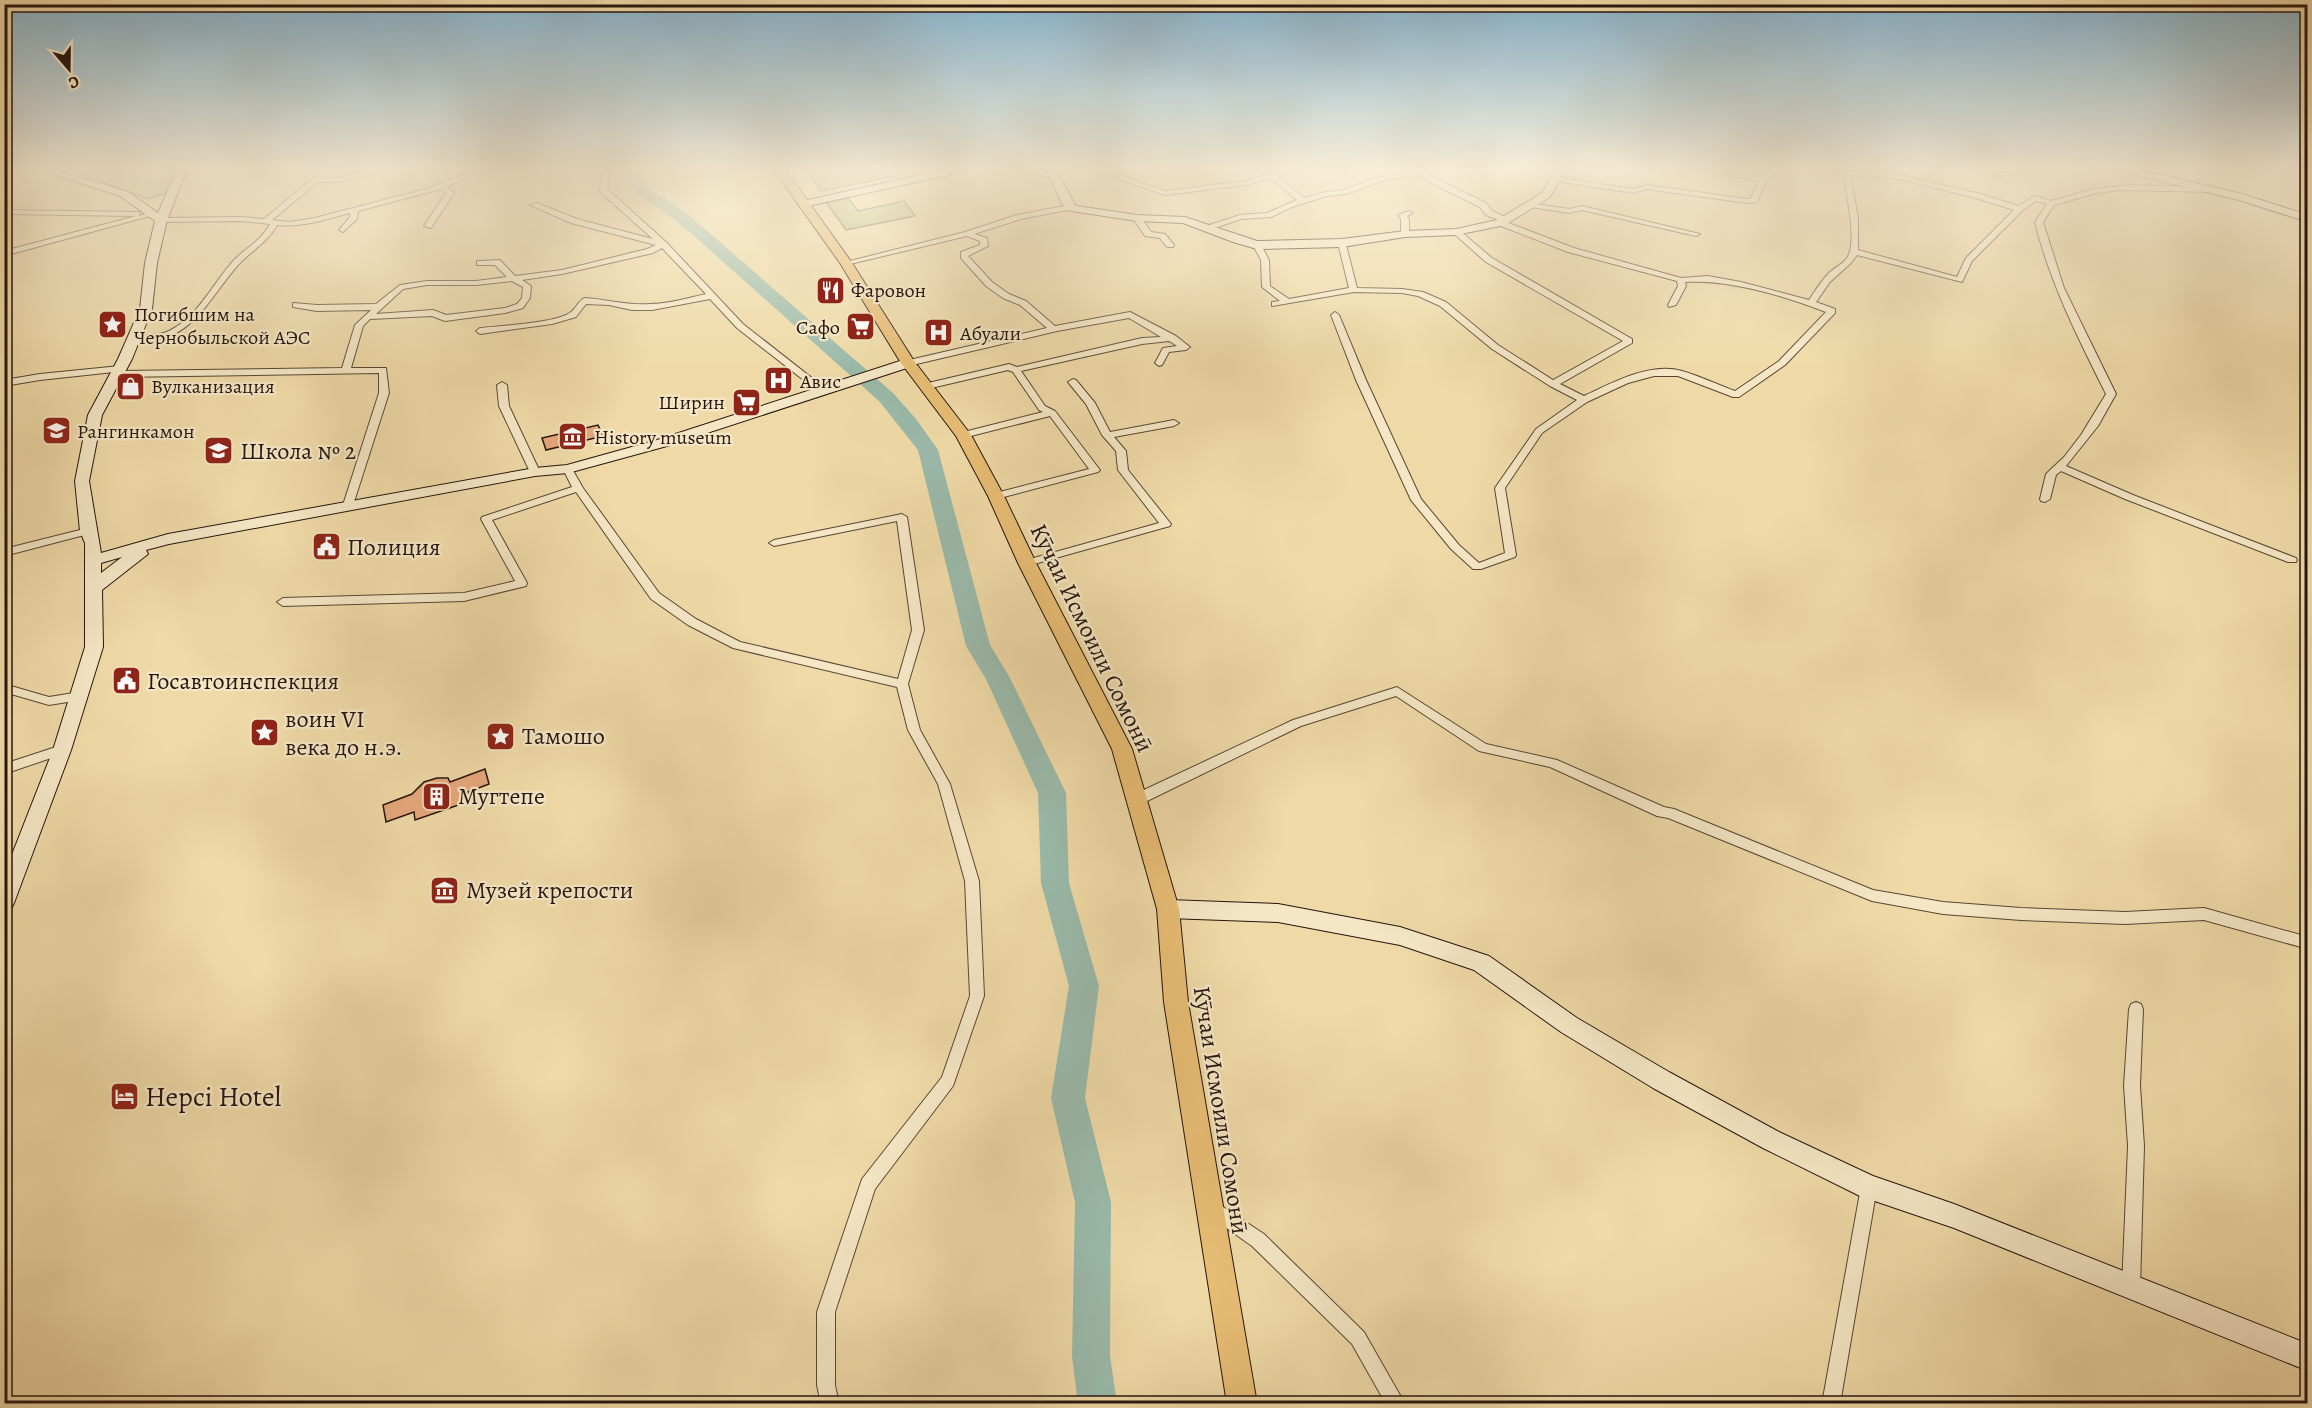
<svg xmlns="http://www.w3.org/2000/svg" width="2312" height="1408" font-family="Alegreya,serif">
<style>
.green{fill:#bbbf85;stroke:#706a4a;stroke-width:1.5}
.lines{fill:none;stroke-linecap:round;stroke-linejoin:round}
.river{fill:#9abaab;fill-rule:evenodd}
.building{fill:#e6a87c;stroke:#26150f;stroke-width:1.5}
.street-casing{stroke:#584635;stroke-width:2}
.secondary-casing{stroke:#26150f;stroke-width:2}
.primary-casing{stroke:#26150f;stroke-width:2}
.street{fill:#f5e7c6;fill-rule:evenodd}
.secondary{fill:#f5e7c6;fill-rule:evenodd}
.primary{fill:#e8bd74;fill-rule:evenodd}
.labels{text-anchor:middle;stroke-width:4.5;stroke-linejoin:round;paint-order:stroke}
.far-poi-label{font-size:20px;fill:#26150f;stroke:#f5e7c6;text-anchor:start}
.poi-label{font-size:24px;fill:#26150f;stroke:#f5e7c6;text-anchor:start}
.street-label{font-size:24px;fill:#26150f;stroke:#f5e7c6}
.near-poi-label{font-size:28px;fill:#26150f;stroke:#f5e7c6;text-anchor:start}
</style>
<rect width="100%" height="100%" fill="#efdaa7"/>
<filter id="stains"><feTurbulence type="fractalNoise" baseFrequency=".00333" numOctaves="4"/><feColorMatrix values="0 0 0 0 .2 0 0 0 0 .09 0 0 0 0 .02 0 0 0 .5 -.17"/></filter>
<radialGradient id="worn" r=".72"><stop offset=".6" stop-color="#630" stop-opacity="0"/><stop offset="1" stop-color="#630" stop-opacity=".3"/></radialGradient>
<g class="green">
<path d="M69 169H176L168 193 147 199Z"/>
<path d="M805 169H902L905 174 821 191Z"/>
<path d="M848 198 858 211 904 201 915 216 846 230 826 202Z"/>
</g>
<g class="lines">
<path class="river" d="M623 169H639L648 188 678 207 705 229 893 393 916 419 938 450 990 645 1010 678 1066 793 1069 883 1099 986 1085 1098 1111 1202 1110 1356 1117 1404H1078L1072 1356 1075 1202 1051 1098 1069 986 1041 883 1038 793 986 679 966 646 918 450 879 401 693 235 666 213 636 194Z"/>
</g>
<g class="building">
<path d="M598 425 603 436 546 450 542 438Z"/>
<path d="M485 769 489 784 468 792 470 801 415 820 414 812 386 822 383 805 412 794 424 782 437 778H448L450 782Z"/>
</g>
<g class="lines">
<defs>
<g id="street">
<path d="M375 169H388L339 182H318L272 220 289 222 315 218 426 189 478 169H488L447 186 454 193 431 228 424 226 446 193 441 189 358 211 357 219 343 232 339 230 350 217V213C326 219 302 228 277 225 268 242 251 251 238 265 206 302 189 348 130 341V337L133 336C145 335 159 336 169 331 199 316 213 283 234 260 246 248 262 240 270 224L241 221 161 222H158V218L241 217 264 219 313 178H339Z"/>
<path d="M602 169H610L607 189 666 242 743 324 826 389V393H820L737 328 710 299 652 310H632L609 305 586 304 576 317 552 324 480 334 476 331 480 328C499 326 558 323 571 312 576 308 578 302 584 298 606 299 628 306 650 304 668 304 688 298 706 294L662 248 653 253 562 274 522 280 531 286 530 298 523 308 505 313 445 321 432 316 370 319 363 326 351 368H386L389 393 353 505 348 508 343 505 379 393V373L117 377 114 376V372L40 380 4 386V380L40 374 120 366 124 369 122 371 342 368 355 325 371 310 317 311 293 307V303L317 305 376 304 400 285 427 281H476L507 277 495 265H477V261H480L500 260 515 276 562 270 647 249 656 245 571 223 530 205 537 203 577 219 653 239 600 192ZM512 281 523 287 522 298 517 304 505 308 446 315 433 310 376 314 403 289 427 285H476Z"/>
<path d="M1062 169H1076L1053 175 1049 173Z"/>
<path d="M1290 169H1302L1278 177 1304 198 1326 192 1343 190 1380 177 1410 172 1407 169H1415L1418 171V169H1424L1433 177 1486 203 1492 211 1508 218 1509 220 1506 222 1574 248 1681 278 1708 276 1741 282 1809 300C1815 291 1821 281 1829 273 1834 268 1843 264 1847 258 1858 242 1846 192 1843 174L1836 169 1895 174 1981 194 2018 206 2035 196 2051 201 2093 189 2131 185 2216 188V192H2213L2119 190 2093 194 2054 205 2043 222 2064 288 2116 394 2098 426 2066 466 2133 495 2296 558 2297 560 2296 562H2288L2125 499 2061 471 2056 475 2050 499 2045 502 2041 501 2040 499 2046 474 2064 457 2081 435 2106 394C2078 338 2050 283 2035 222L2047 204 2036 201 2022 211 1972 261 1962 282 1857 255 1851 263 1830 282 1816 302 1835 309V313L1785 365 1739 397H1733L1678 376H1654L1628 383 1587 402 1542 433 1505 488 1516 555 1515 557 1481 569H1473L1451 549 1411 500 1356 380 1331 315 1335 312 1339 315 1366 380 1421 499 1459 545 1479 563 1505 553 1495 488 1536 429 1577 400 1550 386 1492 349 1440 306 1418 296 1402 293 1354 292 1272 306V302L1280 301 1262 287 1261 260 1253 245 1254 243H1260L1269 260 1270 286 1289 299 1349 288 1338 243 1345 241 1357 288 1402 289 1423 292 1446 302 1498 345 1553 380 1623 341 1486 262 1452 232 1459 230 1492 258 1632 339V343L1560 384 1584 396C1612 383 1650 362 1682 371 1700 376 1718 385 1735 391L1779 361 1826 312C1784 296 1731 279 1685 282L1686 286 1676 305 1669 307 1668 305 1678 286 1677 281 1568 252 1498 225 1497 223 1501 221 1486 215 1480 207 1427 181 1419 172V175L1381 181 1347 194 1327 196 1292 207 1271 217 1241 219 1209 230 1205 228 1206 226 1240 215 1267 213 1297 200 1271 178 1246 185 1165 195 1115 178 1122 176 1165 191 1246 181ZM1850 175 1895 178 1976 198 2014 210 1966 258 1957 277 1858 250V218Z"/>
<path d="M1697 169H1713L1762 178 1772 169H1780L1766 181 1757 202 1747 203 1647 189 1633 193 1556 181 1552 179 1556 177 1633 189 1647 185 1747 199 1751 198 1759 181Z"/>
<path d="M2020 169H2037L1997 177 1993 175Z"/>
<path d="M1528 203 1569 209 1582 206 1700 234 1696 236 1582 210 1569 213 1531 207H1528Z"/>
<path d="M1070 205 1074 207 1073 209 1021 219 974 234 987 238 988 246 968 256 992 282 1009 294 1026 301 1055 326 1130 312 1176 336 1190 347 1186 350 1169 352 1162 365 1159 366 1155 363 1163 348 1177 346 1169 341 1142 344 1021 371 1045 406 1055 411 1100 470 1098 472 1000 498H992V494L1089 469 1050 416 963 438 960 437V433L1043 412 1039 410 1013 372 1008 370 927 389 924 388V384L1009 364 1017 367 1142 338 1161 337 1129 318 1057 331 908 366 904 363 905 361 1047 328 1020 305 1003 298 986 286 961 258V252L980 245V241L967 236 846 265 842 263 965 232 1017 215Z"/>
<path d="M4 210 136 212H139V216L153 212 157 214 4 256V251L136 216 4 214Z"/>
<path d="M1409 211 1413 213 1407 216 1409 219V234L1405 236 1401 234V219L1398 215Z"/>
<path d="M1134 216H1140L1151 232 1165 234 1174 245 1173 247H1167L1160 238 1145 236 1133 218Z"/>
<path d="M1073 379 1076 380 1095 403 1110 432 1174 420 1179 423 1174 426 1114 437 1126 451 1128 470 1171 524 1170 526 1027 566 1022 563 1023 561 1159 523 1118 470 1116 451 1102 435 1086 404 1068 382Z"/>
<path d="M502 382 507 385 509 406 540 472 538 474H532L530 472 499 406 497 385Z"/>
<path d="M568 466 571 467 583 488 659 593 696 619 740 642 898 679 912 630 897 521 774 546 769 543 774 540 902 514 907 517 924 630 908 684 920 730 950 784 979 881 984 996 953 1086 875 1189 835 1312V1385L839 1404H821L817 1385V1312L860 1185 862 1179 942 1077 970 996 965 881 938 784 908 730 897 687 733 648 688 625 651 599 576 492 492 520 527 583 526 586 464 601 283 606 277 602 283 598 464 593 515 581 481 519 482 517 572 487 563 469Z"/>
<path d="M88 528 93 531 92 533 4 556V549Z"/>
<path d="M4 684 49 697 80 692 86 696 80 700 49 705 4 692Z"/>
<path d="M1397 687 1486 744 1557 760 1664 807 1674 809 1873 890 1943 902 2021 908 2125 912 2204 908 2308 937V949L2204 920 2125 924 2021 920 1943 914 1872 901 1668 818 1657 816 1550 767 1479 751 1396 696 1301 726 1141 804H1131L1130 800 1131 796 1293 720Z"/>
<path d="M62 745 66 747 68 750 66 753 4 774V764Z"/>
<path d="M2136 1002 2141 1004 2143 1009 2140 1086 2144 1146 2140 1288 2137 1294 2131 1297 2125 1294 2122 1288 2128 1146 2124 1086 2129 1009 2131 1004Z"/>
<path d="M1869 1179 1875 1181 1877 1187 1840 1404H1822L1861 1187 1863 1181Z"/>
<path d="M1214 1201 1264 1234 1364 1332 1405 1404H1386L1352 1344 1252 1246 1208 1215 1206 1209 1208 1203Z"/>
</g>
<g id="secondary">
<path d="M37 169H53L128 192 158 213 177 169H187L167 220 157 263 152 309 132 359 102 415 89 481 101 553 168 534 535 468 567 465 657 440 903 360 908 359 915 363 913 366 667 446 568 473 535 476 169 544 146 550 148 554 102 590 103 647 71 750 14 903 11 909 4 911V875L53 750 85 647V543L80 531 75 481 88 415 118 359 140 309 145 263 155 221 120 196ZM122 557 101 573V563Z"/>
<path d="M948 169H967L962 172 803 207 797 204 803 201Z"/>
<path d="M1017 169 1057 171 1075 205 1077 206 1137 215 1185 217 1257 241 1342 239 1405 231 1456 229 1497 220 1542 193 1556 169H1566L1550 197 1505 225 1456 235 1405 237 1342 247 1257 249 1233 242 1183 223 1137 221 1071 211 1064 207 1049 176 1022 172Z"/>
<path d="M2118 169H2137L2242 194 2308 215V222L2239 200 2119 171Z"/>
<path d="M1168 900 1278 904 1400 927 1489 956 1577 1018 1669 1072 1779 1132 1873 1176 1954 1204 2308 1344V1371L1954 1228 1860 1196 1763 1148 1653 1088 1561 1032 1474 970 1400 945 1278 922 1168 918 1161 915 1158 909 1161 903Z"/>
</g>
<path id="primary" d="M773 169H785L852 263 914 361 971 435 1004 496 1036 563 1132 749 1179 909 1188 1002 1257 1404H1227L1164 1002 1157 909 1112 749 1018 563 988 496 956 436 901 363 840 263Z"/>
</defs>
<use href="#street" class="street-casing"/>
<use href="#secondary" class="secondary-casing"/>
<use href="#primary" class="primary-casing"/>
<use href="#street" class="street"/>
<use href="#secondary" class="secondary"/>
<use href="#primary" class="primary"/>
</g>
<linearGradient id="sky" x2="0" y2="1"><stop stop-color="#89b6d0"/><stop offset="0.46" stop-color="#f8eed7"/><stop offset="1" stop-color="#f8eed7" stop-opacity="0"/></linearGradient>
<rect width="2312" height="366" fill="url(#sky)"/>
<defs>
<symbol id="restaurant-square" viewBox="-11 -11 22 22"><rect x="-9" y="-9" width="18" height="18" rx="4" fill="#8f2418" stroke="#f5e7c6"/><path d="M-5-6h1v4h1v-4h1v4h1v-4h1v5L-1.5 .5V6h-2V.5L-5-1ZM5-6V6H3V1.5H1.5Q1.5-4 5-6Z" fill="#fff"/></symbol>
<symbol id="sight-square" viewBox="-11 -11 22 22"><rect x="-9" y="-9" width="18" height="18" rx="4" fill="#8f2418" stroke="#f5e7c6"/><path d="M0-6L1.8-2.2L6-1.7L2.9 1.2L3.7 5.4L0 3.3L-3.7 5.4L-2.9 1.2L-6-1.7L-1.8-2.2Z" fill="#fff"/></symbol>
<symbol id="supermarket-square" viewBox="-11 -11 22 22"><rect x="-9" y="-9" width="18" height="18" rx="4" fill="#8f2418" stroke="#f5e7c6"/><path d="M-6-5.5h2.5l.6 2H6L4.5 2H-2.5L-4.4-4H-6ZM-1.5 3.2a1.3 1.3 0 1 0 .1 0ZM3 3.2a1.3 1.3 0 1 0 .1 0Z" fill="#fff"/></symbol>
<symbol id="hospital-square" viewBox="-11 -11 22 22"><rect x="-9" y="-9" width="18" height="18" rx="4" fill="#8f2418" stroke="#f5e7c6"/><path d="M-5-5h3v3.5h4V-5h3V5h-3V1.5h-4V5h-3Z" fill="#fff"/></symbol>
<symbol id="shop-square" viewBox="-11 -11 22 22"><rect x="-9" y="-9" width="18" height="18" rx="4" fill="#8f2418" stroke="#f5e7c6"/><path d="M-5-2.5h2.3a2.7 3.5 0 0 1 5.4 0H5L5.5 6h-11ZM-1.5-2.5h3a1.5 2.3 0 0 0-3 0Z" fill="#fff"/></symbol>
<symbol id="school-square" viewBox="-11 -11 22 22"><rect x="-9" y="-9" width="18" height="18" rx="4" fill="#8f2418" stroke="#f5e7c6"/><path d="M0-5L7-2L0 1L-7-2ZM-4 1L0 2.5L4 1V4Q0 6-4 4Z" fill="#fff"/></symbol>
<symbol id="museum-square" viewBox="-11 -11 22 22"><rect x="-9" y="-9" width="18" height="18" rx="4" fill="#8f2418" stroke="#f5e7c6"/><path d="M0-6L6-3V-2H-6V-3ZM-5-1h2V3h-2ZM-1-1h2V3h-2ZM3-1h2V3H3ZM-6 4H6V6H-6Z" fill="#fff"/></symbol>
<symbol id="civic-square" viewBox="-11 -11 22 22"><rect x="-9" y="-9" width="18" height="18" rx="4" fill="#8f2418" stroke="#f5e7c6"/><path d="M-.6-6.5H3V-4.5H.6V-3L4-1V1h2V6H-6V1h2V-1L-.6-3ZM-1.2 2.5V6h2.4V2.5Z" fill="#fff"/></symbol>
<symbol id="building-square" viewBox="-11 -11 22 22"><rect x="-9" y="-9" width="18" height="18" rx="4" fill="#8f2418" stroke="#f5e7c6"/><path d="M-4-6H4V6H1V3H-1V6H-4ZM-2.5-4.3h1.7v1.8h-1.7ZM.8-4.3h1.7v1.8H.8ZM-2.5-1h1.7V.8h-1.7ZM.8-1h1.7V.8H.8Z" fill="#fff"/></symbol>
<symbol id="hotel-square" viewBox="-11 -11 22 22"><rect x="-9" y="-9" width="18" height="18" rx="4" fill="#8f2418" stroke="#f5e7c6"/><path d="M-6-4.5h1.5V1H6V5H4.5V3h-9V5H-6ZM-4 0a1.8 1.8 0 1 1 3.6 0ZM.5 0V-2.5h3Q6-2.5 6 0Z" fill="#fff"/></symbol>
</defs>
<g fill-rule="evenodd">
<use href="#restaurant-square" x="814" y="274" width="33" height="33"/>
<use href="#sight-square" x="96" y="308" width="33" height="33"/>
<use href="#supermarket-square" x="844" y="310" width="33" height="33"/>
<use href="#hospital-square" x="922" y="316" width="33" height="33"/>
<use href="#hospital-square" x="762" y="364" width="33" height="33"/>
<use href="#shop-square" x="114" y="370" width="33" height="33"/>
<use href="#supermarket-square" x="730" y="386" width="33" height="33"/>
<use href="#school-square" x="40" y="414" width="33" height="33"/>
<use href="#museum-square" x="556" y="420" width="33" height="33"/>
<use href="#school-square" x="202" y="434" width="33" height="33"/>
<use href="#civic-square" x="310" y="530" width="33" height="33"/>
<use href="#civic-square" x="110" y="664" width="33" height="33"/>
<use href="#sight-square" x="248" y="716" width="33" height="33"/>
<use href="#sight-square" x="484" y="720" width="33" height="33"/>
<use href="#building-square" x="420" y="780" width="33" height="33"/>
<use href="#museum-square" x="428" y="874" width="33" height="33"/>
<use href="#hotel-square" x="108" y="1080" width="33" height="33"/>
</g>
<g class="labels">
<g class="far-poi-label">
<text x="851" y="297">Фаровон</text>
<text x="134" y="321">Погибшим на<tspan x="134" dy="23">Чернобыльской АЭС</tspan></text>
<text x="840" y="334" text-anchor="end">Сафо</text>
<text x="960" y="340">Абуали</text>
<text x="800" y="388">Авис</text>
<text x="151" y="393">Вулканизация</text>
<text x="725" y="409" text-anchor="end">Ширин</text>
<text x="77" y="438">Рангинкамон</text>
<text x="594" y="444">History museum</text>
</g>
<g class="poi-label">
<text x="240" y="459">Школа № 2</text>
<text x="347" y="555">Полиция</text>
<text x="147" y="689">Госавтоинспекция</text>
<text x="285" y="727">воин VI<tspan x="285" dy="28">века до н.э.</tspan></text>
<text x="522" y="744">Тамошо</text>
<text x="458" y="804">Мугтепе</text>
<text x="466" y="898">Музей крепости</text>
</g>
<g class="street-label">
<text transform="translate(1092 638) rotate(64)" y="8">Кӯчаи Исмоили Сомонӣ</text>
<text transform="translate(1221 1110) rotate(81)" y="8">Кӯчаи Исмоили Сомонӣ</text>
</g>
<g class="near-poi-label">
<text x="145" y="1106">Hepci Hotel</text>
</g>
</g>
<rect width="2312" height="1408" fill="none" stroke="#efdaa7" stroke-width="24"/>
<rect x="6" y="6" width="2300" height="1396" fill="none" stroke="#26150f" stroke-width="3"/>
<rect x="12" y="12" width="2288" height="1384" fill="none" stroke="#26150f" stroke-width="1.5"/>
<g transform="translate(69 69) rotate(160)" stroke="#f5e7c6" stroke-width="4.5" paint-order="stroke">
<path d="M0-4.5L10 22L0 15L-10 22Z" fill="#26150f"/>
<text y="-9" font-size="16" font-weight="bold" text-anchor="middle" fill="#26150f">С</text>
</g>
<rect width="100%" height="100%" filter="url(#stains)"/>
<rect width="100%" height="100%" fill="url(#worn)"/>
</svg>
